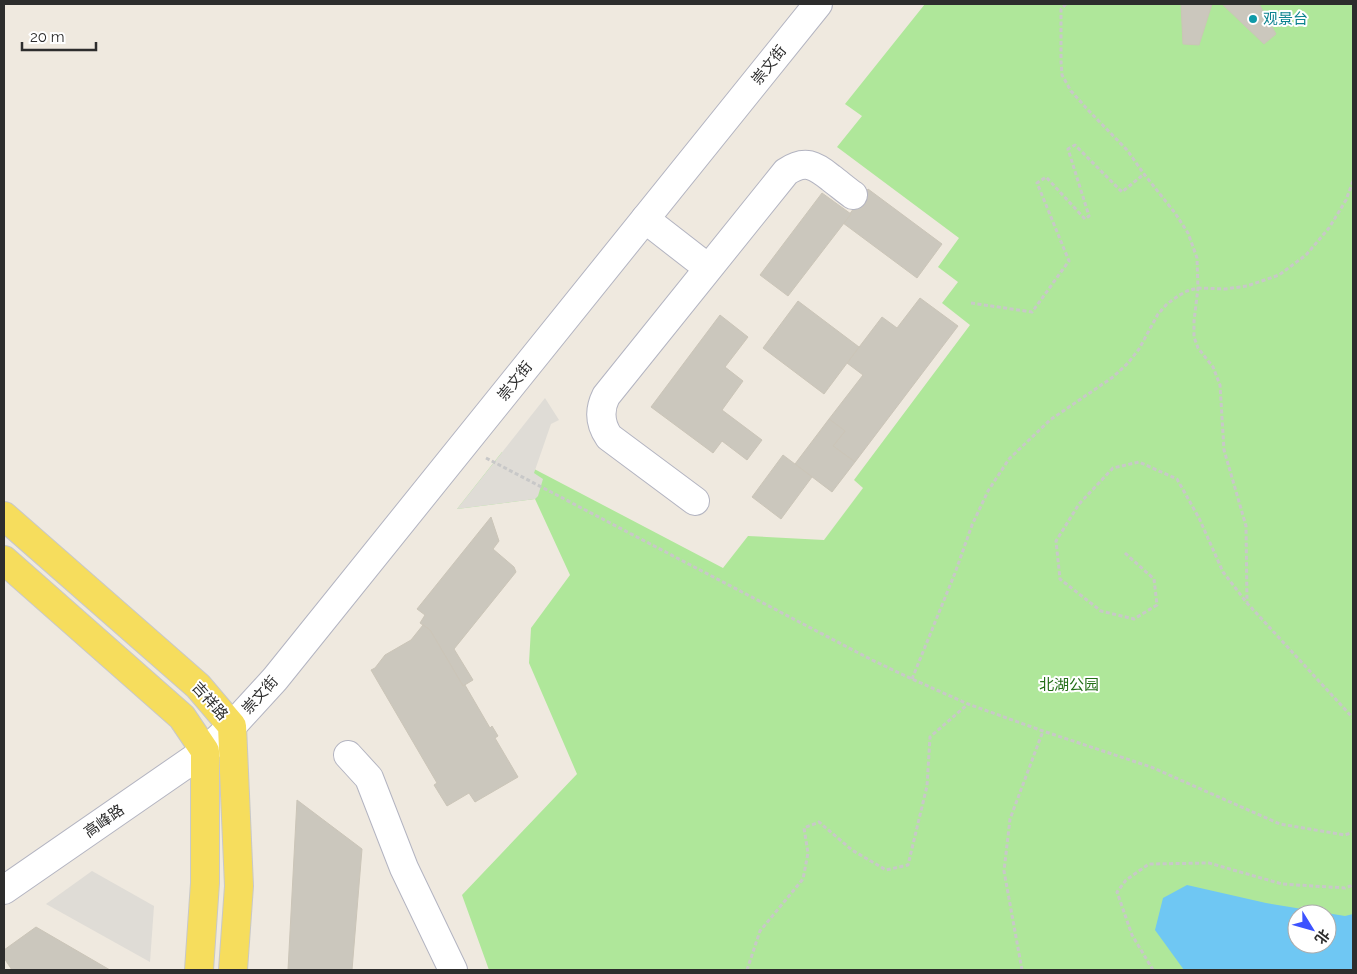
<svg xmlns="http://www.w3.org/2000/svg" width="1357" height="974" font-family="Raleway,'Noto Sans SC',sans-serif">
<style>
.green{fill:#afe79a;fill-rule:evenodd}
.plaza{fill:#dfdcd6}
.water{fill:#6fc7f3;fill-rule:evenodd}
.building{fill:#cbc7bd;stroke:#cbc5b8}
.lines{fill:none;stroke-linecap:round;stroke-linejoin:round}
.minor-casing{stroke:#b3b4c1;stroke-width:30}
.major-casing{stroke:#c8c8c8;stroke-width:30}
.path{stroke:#c8c8c8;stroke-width:3;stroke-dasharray:4 2.5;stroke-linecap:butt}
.minor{stroke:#fff;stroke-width:28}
.major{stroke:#f6dd5d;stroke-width:28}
.culture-dot{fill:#0f9aa8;stroke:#fff;stroke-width:2}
.labels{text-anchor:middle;stroke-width:4;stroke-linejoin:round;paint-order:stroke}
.culture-label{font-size:15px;fill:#0d838f;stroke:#fff;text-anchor:start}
.street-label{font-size:15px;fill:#2d2d2d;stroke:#fff}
.park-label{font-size:15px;fill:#246f18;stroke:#fff}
</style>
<rect width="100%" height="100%" fill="#efe9df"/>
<path class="green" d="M925 4H1353V970H489L462 895 577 774 529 663 531 628 570 575 535 499 457 509 502 452 723 568 748 536 824 540 863 488 854 480 970 325 942 303 958 282 938 267 959 238 837 147 862 116 845 104ZM1297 914H1327V944H1297Z"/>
<g class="plaza">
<path d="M545 398 559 420 551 424 534 473 543 479 538 496 535 499 457 509Z"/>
<path d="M92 871 154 906 150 962 46 904Z"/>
</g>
<path class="water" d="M1187 885 1266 903 1345 916 1353 914V970H1184L1155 930 1163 898ZM1297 914H1327V944H1297Z"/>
<g class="building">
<path d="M1181 4H1212L1199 45 1183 44Z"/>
<path d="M1222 4H1259L1276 34 1264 44Z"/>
<path d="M868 189 942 244 917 278 843 223Z"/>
<path d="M822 193 851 214 788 296 760 275Z"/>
<path d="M920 298 958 326 855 462 833 446 845 431 829 419 863 375 847 363 882 317 897 328Z"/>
<path d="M798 301 859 347 824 394 763 348Z"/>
<path d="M720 315 748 337 725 367 743 381 722 410 762 440 747 460 722 441 713 453 651 407Z"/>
<path d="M829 419 845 431 833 446 855 462 832 492 795 464Z"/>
<path d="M783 455 812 477 781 519 752 497Z"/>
<path d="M491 517 499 541 493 549 514 567 516 572 454 649 473 680 463 686 430 630 420 623 425 615 417 609Z"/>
<path d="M423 625 430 630 463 686 465 685 490 728 492 726 498 736 495 738 518 777 475 802 469 793 447 806 434 785 437 783 371 670 375 668 385 655 411 640Z"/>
<path d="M297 800 362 849 352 970H288Z"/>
<path d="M36 927 110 970H12L4 958V950Z"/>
</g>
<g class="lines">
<defs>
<g id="minor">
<path d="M645 219 708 268"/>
<path d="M695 501 609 437C600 424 599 410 606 396L786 172C805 159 815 165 831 178 839 184 846 190 853 195"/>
<path d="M348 755 369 778 404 868 453 970"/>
<path d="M4 890 205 751 232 726 275 679 818 4"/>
</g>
<g id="major">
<path d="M4 516 198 686 232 726 239 886 233 970"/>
<path d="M4 560 182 717 205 751V883L199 970"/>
</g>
</defs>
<use href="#minor" class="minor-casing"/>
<use href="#major" class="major-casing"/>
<g class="path">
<path d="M1066 4 1061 9V61L1062 75 1071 91 1089 111 1127 150 1144 174 1175 213 1188 233 1197 258 1198 288 1194 321V337L1198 348 1213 367 1220 385 1224 450 1246 526 1247 602"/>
<path d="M971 303 1032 312 1069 261 1037 183 1046 177 1085 219 1089 216 1068 149 1075 145 1122 192 1144 174"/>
<path d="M486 458 872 660 912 679 968 704 1043 731 1151 767 1280 824 1345 835 1353 832"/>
<path d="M1125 553 1154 579 1157 605 1134 619 1101 611 1060 579 1056 541 1079 504 1113 468 1139 462 1177 479 1199 518 1223 572 1247 603 1353 718"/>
<path d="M912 679 955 573 972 525 988 491 1009 459 1050 420 1113 377 1128 363 1139 349 1158 314 1167 304 1178 296 1187 291 1198 288 1225 289 1247 286 1279 275 1306 255 1329 228 1346 200 1353 181"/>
<path d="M747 970 760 931 803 879 808 853 804 828 819 822 852 850 886 870 908 865 927 786 930 737 968 704"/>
<path d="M1022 970 1004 871 1010 819 1043 731"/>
<path d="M1153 970 1132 935 1117 892 1126 880 1149 864 1209 863 1282 884 1345 888 1353 885"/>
</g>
<use href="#minor" class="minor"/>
<use href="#major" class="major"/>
</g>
<circle class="culture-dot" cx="1253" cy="19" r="5"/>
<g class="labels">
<g class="culture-label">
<text x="1263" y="24">观景台</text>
</g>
<g class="street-label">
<text transform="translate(769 65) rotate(-51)" y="5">崇文街</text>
<text transform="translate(515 381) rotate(-51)" y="5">崇文街</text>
<text transform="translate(260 695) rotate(-48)" y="5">崇文街</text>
<text transform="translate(210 701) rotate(48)" y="5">吉祥路</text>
<text transform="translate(104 821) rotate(-35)" y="5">高峰路</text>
</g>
<g class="park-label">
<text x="1069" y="690">北湖公园</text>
</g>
</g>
<rect width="1357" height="974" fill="none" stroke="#2d2d2d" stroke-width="10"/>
<g transform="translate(1312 929) rotate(127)"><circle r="24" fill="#ffffff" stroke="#ababab"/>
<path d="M0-4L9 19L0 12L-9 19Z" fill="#3c53ff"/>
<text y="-8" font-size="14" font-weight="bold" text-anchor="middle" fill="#2d2d2d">北</text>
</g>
<path d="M22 42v8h74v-8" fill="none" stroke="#2d2d2d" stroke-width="2.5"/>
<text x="30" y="42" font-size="15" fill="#2d2d2d" stroke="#ffffff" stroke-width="4" paint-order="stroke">20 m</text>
</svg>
